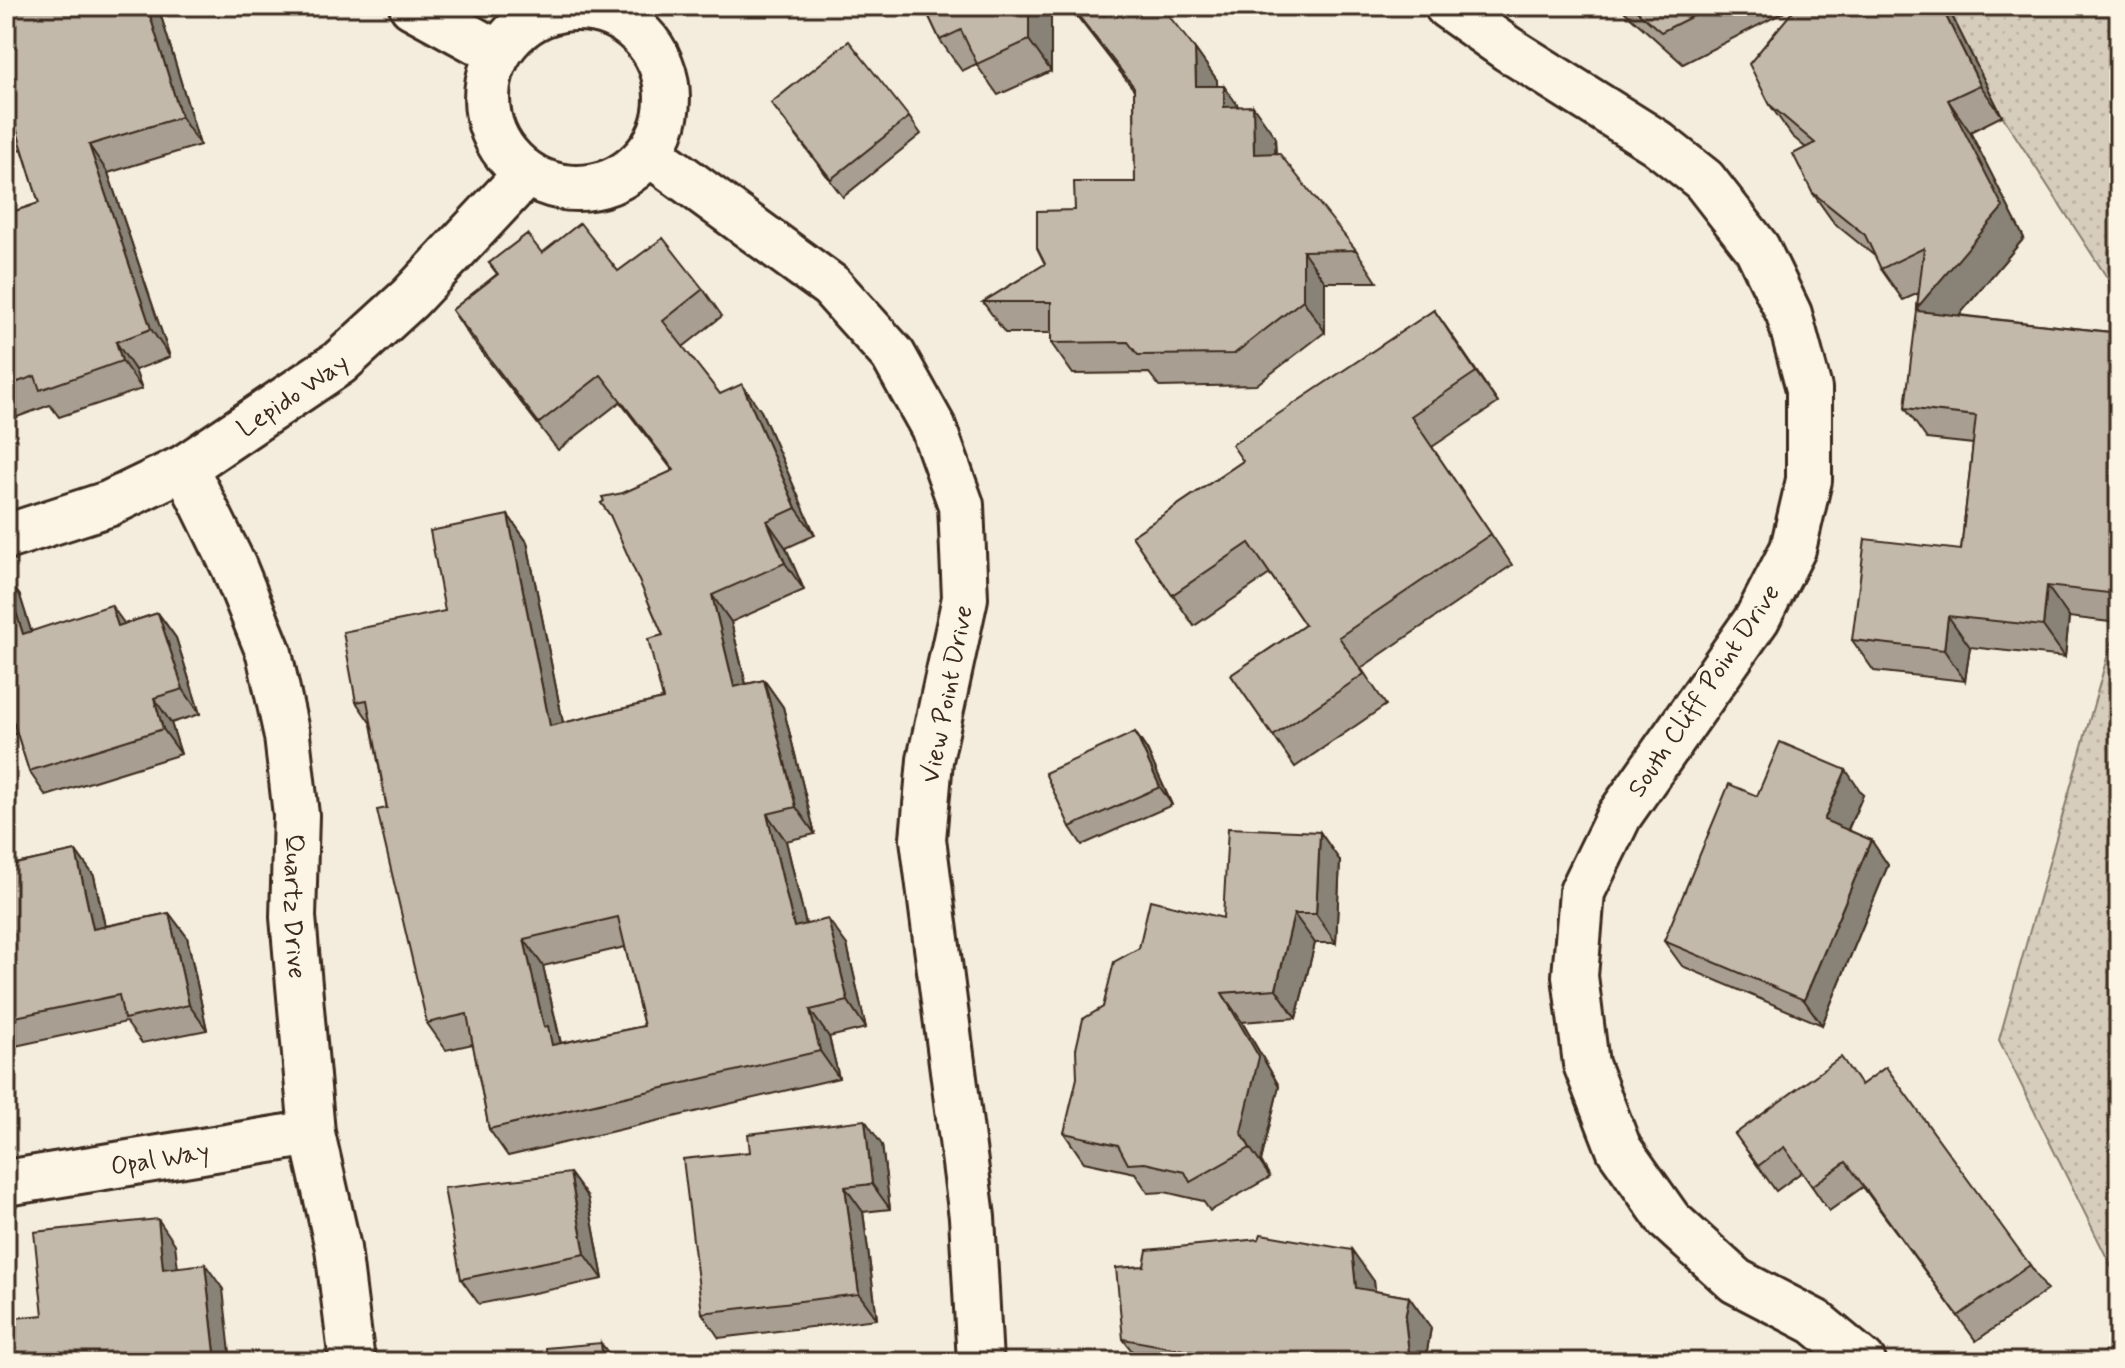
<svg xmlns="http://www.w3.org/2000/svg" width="2125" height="1368" font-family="Mynerve,sans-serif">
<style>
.grass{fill:url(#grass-dots);stroke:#887c6e;stroke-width:2}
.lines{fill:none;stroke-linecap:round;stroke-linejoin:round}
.minor-casing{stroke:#3b2a1e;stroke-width:50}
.minor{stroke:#fcf5e5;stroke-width:44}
.wall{fill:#a89f92;stroke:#3b2a1e;stroke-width:2;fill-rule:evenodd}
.shaded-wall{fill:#888277;stroke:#3b2a1e;stroke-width:2}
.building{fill:#c3b9aa;stroke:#3b2a1e;stroke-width:2;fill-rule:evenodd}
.labels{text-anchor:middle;stroke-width:8;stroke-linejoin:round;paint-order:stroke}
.street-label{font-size:26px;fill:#3b2a1e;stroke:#fcf5e5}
</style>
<defs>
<pattern id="grass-dots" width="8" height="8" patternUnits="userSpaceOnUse" patternTransform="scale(2)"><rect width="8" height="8" fill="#d6cdbd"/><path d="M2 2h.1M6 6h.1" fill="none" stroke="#b9b0a2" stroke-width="1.8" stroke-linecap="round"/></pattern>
</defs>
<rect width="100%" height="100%" fill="#f4eddd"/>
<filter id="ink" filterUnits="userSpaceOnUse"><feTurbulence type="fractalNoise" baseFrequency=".0125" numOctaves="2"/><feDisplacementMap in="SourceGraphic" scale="16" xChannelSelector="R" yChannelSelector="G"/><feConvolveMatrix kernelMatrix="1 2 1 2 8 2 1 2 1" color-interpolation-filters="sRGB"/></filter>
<g filter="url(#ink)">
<g class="grass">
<path d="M1847 6H2119V296L1954 41Z"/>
<path d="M2119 615V1282L1999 1040Z"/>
</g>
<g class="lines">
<defs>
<g id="minor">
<path d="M412 6 498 53"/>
<path d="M1447 6 1508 49 1656 142 1704 180 1757 248 1789 314 1809 389V480L1793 549 1757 619 1619 816 1582 892 1575 976 1586 1064 1619 1149 1669 1220 1736 1281 1815 1322 1863 1362"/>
<circle cx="577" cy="98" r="90"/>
<path d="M649 153 831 286 893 355 933 427 961 505 965 598 930 760 923 839 972 1217 980 1362"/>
<path id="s1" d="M185 467 234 567 269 653 287 736 296 815 293 917 312 1133 338 1248 352 1362"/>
<path id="s2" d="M6 537 108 504 185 467 339 363 410 298 526 174"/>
<path id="s3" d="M6 1183 312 1133"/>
</g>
</defs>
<use href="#minor" class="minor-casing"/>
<use href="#minor" class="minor"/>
</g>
<g class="wall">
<path d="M6 6H158L200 145 108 173 170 357 135 370 142 389 59 417 50 405 6 421V214L39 203 22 149 6 154Z"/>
<path d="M924 6H1051V71L998 95 976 64 962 71 940 40Z"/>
<path d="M1069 6H1108L1110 11 1195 49 1217 80V86L1238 106 1275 137 1276 153 1356 250 1377 282H1325V332L1256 385 1160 387 1149 373 1073 374 1051 343V333H1005L983 302 1045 264 1075 210 1135 182 1134 90Z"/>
<path d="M1620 6H1796L1683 64 1625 12Z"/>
<path d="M1797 6H1947L2002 116 1970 132 2024 238 1959 315 2119 333V623L2069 617 2065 657 1970 647 1965 681 1874 671 1852 640 1961 550 1973 444 1927 439 1905 408 1919 311 1917 308 1919 293 1903 300 1881 269 1876 257 1834 223 1812 192 1806 148 1792 136 1770 105Z"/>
<path d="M771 103 909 117 921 134 843 197Z"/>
<path d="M542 253 618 271 703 289 722 316 683 347 720 394 761 411 815 535 786 548 804 590 731 622 746 684 764 680 783 707 815 834 786 841 806 924 847 945 866 1028 829 1037 839 1078 508 1156 489 1129 473 1044 446 1050 427 1023 371 724 356 702 445 611 508 515 527 542 563 723 663 699V635L612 518 601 503 673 471 620 402 558 450 470 337 452 310 497 274 489 263ZM625 947 644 1026 561 1043 543 966Z"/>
<path d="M1434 310 1498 403 1432 447 1512 565 1361 668 1386 705 1295 767 1231 675 1305 625 1270 574 1194 626 1132 536 1243 461Z"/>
<path d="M6 576 20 596 31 631 124 624 158 613 176 638 200 714 171 723 181 754 46 796 29 771 17 733 6 737Z"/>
<path d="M1135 732 1147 750 1172 805 1082 845 1070 827Z"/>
<path d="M1863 795 1848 830 1871 840 1888 865 1822 1025 1682 966 1664 941 1757 796Z"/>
<path d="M1320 832 1340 861 1336 943H1315L1296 1018 1242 1022 1279 1086 1261 1161 1270 1177 1210 1211 1203 1201 1165 1192 1148 1193 1135 1173 1084 1162 1064 1133 1103 1007 1139 948 1223 918Z"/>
<path d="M76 851 94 876 105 926 169 913 187 937 207 1030 142 1043 126 1022 6 1048V866Z"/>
<path d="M1861 1085 2030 1265 2047 1290 1976 1341 1863 1187 1829 1211 1802 1172 1776 1191 1735 1134Z"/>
<path d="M882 1145 890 1209 863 1212 877 1319 719 1338 702 1313 750 1152Z"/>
<path d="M570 1173 588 1198 603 1279 479 1304 461 1279Z"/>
<path d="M1144 1266 1374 1281 1375 1291 1409 1297 1431 1328 1427 1351 1428 1362H1140L1123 1339Z"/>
</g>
<g class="shaded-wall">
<path d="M147 6H158L200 145 181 117Z"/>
<path d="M1029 6H1051V71L1029 40Z"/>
<path d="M1100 6H1108L1126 47 1104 15Z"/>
<path d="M1941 6H1947L2002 116 1980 85Z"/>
<path d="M1195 49 1217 80 1218 117 1196 86Z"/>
<path d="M1224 86 1246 117 1224 107Z"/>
<path d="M1948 100 1970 132 2024 238 1939 339 1917 308Z"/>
<path d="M1253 106 1275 137 1276 185 1254 154Z"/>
<path d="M89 145 108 173 170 357 151 329Z"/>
<path d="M1303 251 1325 282V332L1303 300Z"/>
<path d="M1434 310 1456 341 1498 403 1476 372Z"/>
<path d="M116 342 135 370 142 389 122 361Z"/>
<path d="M2119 375V438L2113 429Z"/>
<path d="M742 384 761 411 815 535 796 508Z"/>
<path d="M508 515 527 542 569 753 550 726Z"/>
<path d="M767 521 786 548 804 590 785 563Z"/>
<path d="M6 576 20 596 40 659 23 634 6 581Z"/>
<path d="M2047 586 2069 617 2065 657 2043 626Z"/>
<path d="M712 595 731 622 753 714 734 687Z"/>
<path d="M111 605 129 630 118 626Z"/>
<path d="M158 613 176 638 200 714 183 689Z"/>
<path d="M1948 616 1970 647 1965 681 1944 650Z"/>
<path d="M764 680 783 707 815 834 796 807Z"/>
<path d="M154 698 171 723 181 754 163 729Z"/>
<path d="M1135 732 1147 750 1172 805 1160 787Z"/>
<path d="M1846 770 1863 795 1841 845 1824 820Z"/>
<path d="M767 814 786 841 813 954 794 927Z"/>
<path d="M1320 832 1340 861 1336 943 1316 914Z"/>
<path d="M1871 840 1888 865 1822 1025 1804 1000Z"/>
<path d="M76 851 94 876 111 954 93 929Z"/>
<path d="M169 913 187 937 207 1030 189 1005Z"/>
<path d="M1294 914 1315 943 1296 1018 1276 989Z"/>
<path d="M828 919 847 945 866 1028 848 1001Z"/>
<path d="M524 939 543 966 561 1045H552L544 1027Z"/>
<path d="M1222 993 1242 1022 1279 1086 1261 1161 1270 1177 1250 1148 1241 1132Z"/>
<path d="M810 1010 829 1037 839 1078 820 1051Z"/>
<path d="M865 1120 882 1145 890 1209 872 1184Z"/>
<path d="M570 1173 588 1198 603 1279 585 1254Z"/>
<path d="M845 1187 863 1212 877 1319 859 1294Z"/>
<path d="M158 1219 175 1244 181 1294 163 1269Z"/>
<path d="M1352 1250 1374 1281 1378 1319 1356 1288Z"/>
<path d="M205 1264 223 1289 231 1362H216Z"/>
<path d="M1409 1297 1431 1328 1427 1351 1428 1362H1410L1405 1319Z"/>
<path d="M601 1343 615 1362H603Z"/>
</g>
<g class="building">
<path d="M6 6H147L181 117 89 145 151 329 116 342 122 361 40 390 35 376 6 386V214L39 203 13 118 6 120Z"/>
<path d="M924 6H1029V40L977 64 961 30 940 40Z"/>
<path d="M1071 6H1100L1104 15 1116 6H1161L1195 49 1196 86H1224V107L1253 106 1254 154 1279 153 1356 250 1303 251V300L1234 354 1138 355 1128 342 1051 343V302H983L1045 264 1037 248V211L1075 210 1074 182H1135L1134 87Z"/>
<path d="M1631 6H1713L1661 32Z"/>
<path d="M1797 6H1941L1980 85 1948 100 2003 207 1917 308 1924 248 1881 269 1865 235 1812 192 1793 154 1815 143 1770 105 1749 64Z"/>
<path d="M849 41 909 117 831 179 771 103Z"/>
<path d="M580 223 618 271 663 238 703 289 663 321 720 394 742 384 796 508 767 521 785 563 712 595 734 687 764 680 796 807 767 814 794 927 828 919 848 1001 810 1010 820 1051 489 1129 467 1014 427 1023 377 810 387 808 367 700 356 702 343 632 445 611 430 531 508 515 550 726 663 699 648 639 663 635 610 515 601 503 604 501 602 497 623 493 674 470 601 375 539 423 452 310 498 274 489 263 527 234 542 253ZM618 917 644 1026 552 1045 548 1026 544 1027 524 939Z"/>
<path d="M1434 310 1476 372 1411 416 1491 534 1339 637 1364 674 1273 736 1231 675 1305 625 1249 543 1172 595 1132 536 1243 461 1232 445Z"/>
<path d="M1917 311 2119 333V375L2113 429 2119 430V574L2117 594 2047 586 2043 626 1948 616 1944 650 1852 640 1865 539 1961 550 1976 416 1905 408Z"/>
<path d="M6 581 23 634 111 605 118 626 158 613 183 689 154 698 163 729 29 771 8 705 6 706Z"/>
<path d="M1135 732 1160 787 1070 827 1045 773Z"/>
<path d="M1780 742 1846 770 1824 820 1871 840 1804 1000 1664 941 1729 784 1757 796Z"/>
<path d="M1228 828 1320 832 1316 914H1294L1276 989 1222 993 1259 1057 1241 1132 1250 1148 1190 1182 1185 1172 1145 1163 1128 1164 1118 1145 1064 1133 1077 1078 1076 1049 1083 1019 1103 1007 1114 962 1139 948 1150 900 1223 918Z"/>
<path d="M76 851 93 929 169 913 189 1005 124 1019 119 995 6 1019V866Z"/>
<path d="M1841 1057 1861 1085 1886 1067 2030 1265 1958 1316 1846 1162 1812 1186 1784 1147 1758 1166 1735 1134Z"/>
<path d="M865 1120 872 1184 845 1187 859 1294 702 1313 683 1159 750 1152 748 1134Z"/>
<path d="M570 1173 585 1254 461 1279 444 1188Z"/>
<path d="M158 1219 163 1269 205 1264 216 1362H11L6 1319 43 1315 34 1232Z"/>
<path d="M1261 1234 1352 1250 1356 1288 1409 1297 1405 1319 1410 1362H1250L1123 1339 1116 1268 1144 1266 1147 1250 1259 1239Z"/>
<path d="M601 1343 603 1362H547L546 1348Z"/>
</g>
</g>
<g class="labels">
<g class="street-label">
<text dy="9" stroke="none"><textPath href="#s2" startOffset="322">Lepido Way</textPath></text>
<text transform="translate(1703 690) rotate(-56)" y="9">South Cliff Point Drive</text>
<text transform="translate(946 694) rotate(-79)" y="9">View Point Drive</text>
<text dy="9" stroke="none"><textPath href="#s1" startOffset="460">Quartz Drive</textPath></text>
<text dy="9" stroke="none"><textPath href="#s3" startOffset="156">Opal Way</textPath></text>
</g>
</g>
<rect width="2125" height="1368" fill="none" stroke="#fcf5e5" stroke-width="32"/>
<rect x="16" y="16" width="2093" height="1336" fill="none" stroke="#3b2a1e" stroke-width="3" filter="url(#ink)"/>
</svg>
